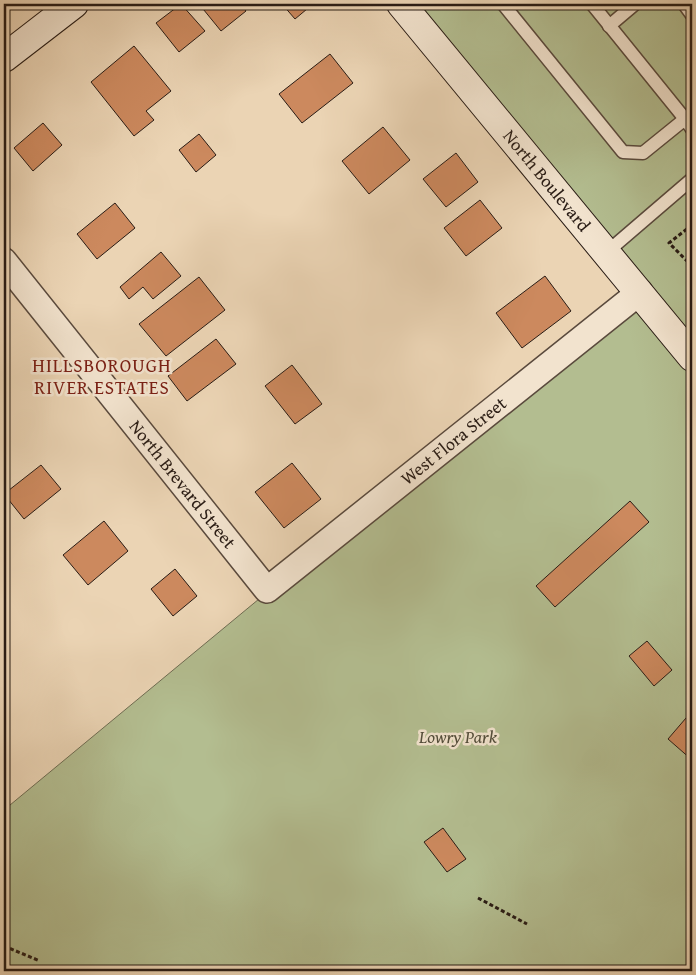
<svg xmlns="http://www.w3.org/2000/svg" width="696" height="975" font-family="'Gentium Book Plus',serif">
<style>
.green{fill:#b3bd90;stroke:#6e6c52}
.building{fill:#cc895e;stroke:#291c15}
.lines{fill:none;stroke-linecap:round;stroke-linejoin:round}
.lane-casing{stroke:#5a4a3d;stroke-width:15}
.street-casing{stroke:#5a4a3d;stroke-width:28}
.secondary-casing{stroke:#291c15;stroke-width:30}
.path{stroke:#291c15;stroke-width:3;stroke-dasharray:4 2.5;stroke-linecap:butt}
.lane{stroke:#f2e3ce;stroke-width:12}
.street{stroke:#f2e3ce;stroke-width:25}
.secondary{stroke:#f2e3ce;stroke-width:28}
.labels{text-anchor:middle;stroke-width:5;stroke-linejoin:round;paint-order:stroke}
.street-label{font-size:18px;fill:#291c15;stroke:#f2e3ce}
.park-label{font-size:18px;font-style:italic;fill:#524c3a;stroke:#f2e3ce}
.neighbourhood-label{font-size:19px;letter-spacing:1px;fill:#7a1f14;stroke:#f2e3ce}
</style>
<rect width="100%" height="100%" fill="#ebd4b4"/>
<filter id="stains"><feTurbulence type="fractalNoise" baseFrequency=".004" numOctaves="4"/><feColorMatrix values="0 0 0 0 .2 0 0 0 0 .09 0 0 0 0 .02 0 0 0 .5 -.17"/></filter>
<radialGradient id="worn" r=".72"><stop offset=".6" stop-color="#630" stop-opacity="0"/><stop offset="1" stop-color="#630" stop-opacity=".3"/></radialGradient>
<g class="green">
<path d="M417 4H692V337Z"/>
<path d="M630 292 692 370V971H4V810Z"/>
</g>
<g class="building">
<path d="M181 4 205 31 179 52 156 23Z"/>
<path d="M199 4H241L246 11 221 31Z"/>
<path d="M282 4H313L295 19Z"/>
<path d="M134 46 171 91 146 111 154 120 134 136 91 82Z"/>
<path d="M330 54 353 83 302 123 279 94Z"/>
<path d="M43 123 62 145 33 171 14 148Z"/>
<path d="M383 127 410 160 369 194 342 161Z"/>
<path d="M199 134 216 155 196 172 179 150Z"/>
<path d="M456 153 478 182 446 207 423 179Z"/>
<path d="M480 200 502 228 466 256 444 228Z"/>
<path d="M115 203 135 228 97 259 77 234Z"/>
<path d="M161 252 181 276 153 299 143 287 129 299 120 287Z"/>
<path d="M545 276 571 311 522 348 496 313Z"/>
<path d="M199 277 225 310 166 356 139 324Z"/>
<path d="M216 339 236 364 187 401 168 376Z"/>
<path d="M292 365 322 404 295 424 265 386Z"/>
<path d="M292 463 321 499 284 528 255 492Z"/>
<path d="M41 465 61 489 24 519 4 494Z"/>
<path d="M630 501 649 522 555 607 536 586Z"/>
<path d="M104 521 128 551 88 585 63 555Z"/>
<path d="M175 569 197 596 173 616 151 589Z"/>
<path d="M647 641 672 670 654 686 629 656Z"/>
<path d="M692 711V760L668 739Z"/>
<path d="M443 828 466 859 447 872 424 842Z"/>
</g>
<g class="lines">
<defs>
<g id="lane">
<path d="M503 4 623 152 643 153 685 119 692 129"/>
<path d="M592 4 685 119"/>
<path d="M684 4 692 15"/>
<path d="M609 26 635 4"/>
<path d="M607 252 692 179"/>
</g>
<g id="street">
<path id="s1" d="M4 261 267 590 640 292"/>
</g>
<g id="secondary">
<path id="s2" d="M401 4 692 357"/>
<path d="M4 58 74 4"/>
</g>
</defs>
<use href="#lane" class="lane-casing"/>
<use href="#street" class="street-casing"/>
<use href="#secondary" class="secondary-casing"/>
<g class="path">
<path d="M692 225 669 243 692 266"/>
<path d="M478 898 527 924"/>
<path d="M4 946 40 961"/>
</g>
<use href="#lane" class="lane"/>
<use href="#street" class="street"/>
<use href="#secondary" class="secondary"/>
</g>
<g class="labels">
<g class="street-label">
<text dy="6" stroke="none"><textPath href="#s2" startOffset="229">North Boulevard</textPath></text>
<text dy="6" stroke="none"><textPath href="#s1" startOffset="660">West Flora Street</textPath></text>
<text dy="6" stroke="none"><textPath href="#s1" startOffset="286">North Brevard Street</textPath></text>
</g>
<g class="park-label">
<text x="458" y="743">Lowry Park</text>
</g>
<g class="neighbourhood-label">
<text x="102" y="372">HILLSBOROUGH<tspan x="102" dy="22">RIVER ESTATES</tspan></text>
</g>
</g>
<rect width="696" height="975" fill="none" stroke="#ebd4b4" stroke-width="20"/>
<rect x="5" y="5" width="686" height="965" fill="none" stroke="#291c15" stroke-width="2.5"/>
<rect x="10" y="10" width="676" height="955" fill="none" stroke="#291c15"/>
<rect width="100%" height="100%" filter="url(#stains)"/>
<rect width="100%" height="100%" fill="url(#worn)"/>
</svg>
